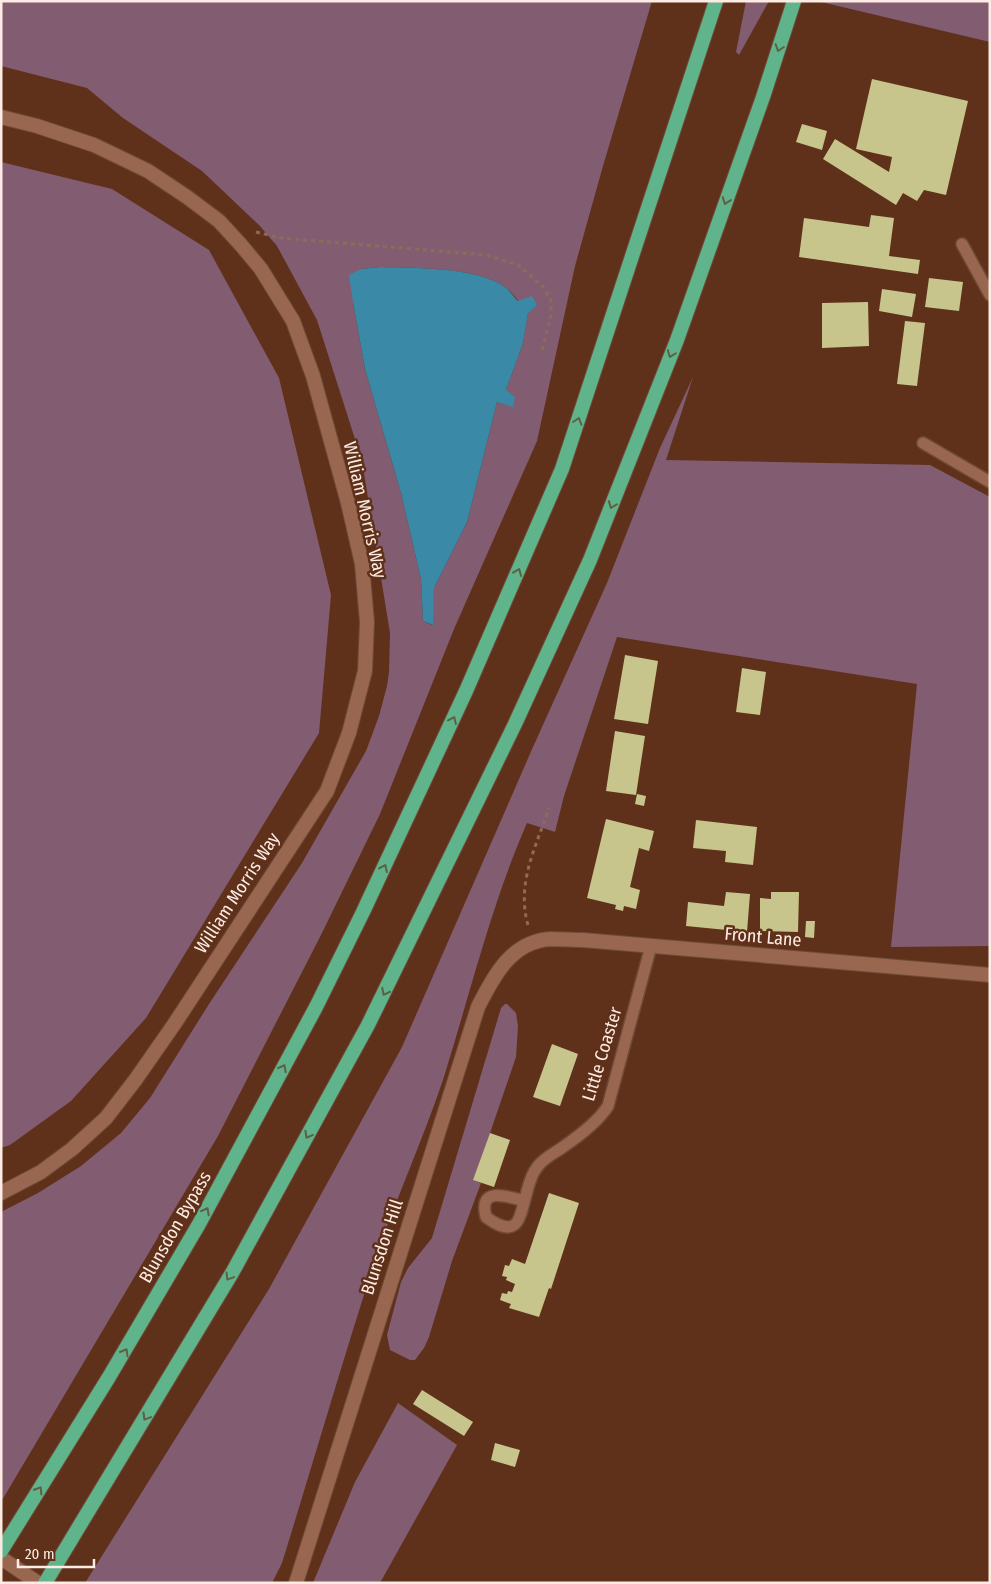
<svg xmlns="http://www.w3.org/2000/svg" width="991" height="1584" font-family="'Fira Sans Condensed',sans-serif">
<style>
.green{fill:#825c71;fill-rule:evenodd}
.water{fill:#3a8aa7}
.building{fill:#c8c58c}
.lines{fill:none;stroke-linecap:round;stroke-linejoin:round}
.service-casing{stroke:#6f4a37;stroke-width:14}
.minor-casing{stroke:#6f4a37;stroke-width:16}
.tertiary-casing{stroke:#6f4a37;stroke-width:16}
.trunk-casing{stroke:#6f4a37;stroke-width:16}
.path{stroke:#906a58;stroke-width:3;stroke-dasharray:4 4;stroke-linecap:butt}
.service{stroke:#99664f;stroke-width:11}
.minor{stroke:#99664f;stroke-width:14}
.tertiary{stroke:#99664f;stroke-width:14}
.trunk{stroke:#60b48c;stroke-width:14}
.oneway{stroke:#5f5f42}
.labels{text-anchor:middle;stroke-width:5;stroke-linejoin:round;paint-order:stroke}
.street-label{font-size:18px;fill:#feece4;stroke:#5f311a}
</style>
<rect width="100%" height="100%" fill="#5f311a"/>
<g class="green">
<path d="M1 1H652L603 166 575 266 537 441 454 629 380 814 321 935 218 1136 1 1502V1212L38 1193 81 1166 121 1133 150 1098 209 1004 302 863 366 751 379 716 387 686 389 672 390 633 362 461 317 320 277 246 259 225 202 171 123 118 87 88 1 66ZM381 267C415 268 472 267 502 285 512 291 520 304 528 312L523 343 506 390 513 406 497 402 467 522 434 588 432 625 423 621 421 579 401 493 365 369 353 302 361 269Z"/>
<path d="M746 1H769L739 55 736 52Z"/>
<path d="M817 1H990V42Z"/>
<path d="M1 162 112 189 209 250 279 378 331 595 319 733 146 1018 71 1101 10 1145 1 1148Z"/>
<path d="M693 377 666 460 930 465 990 497V946L891 947 917 684 617 637 564 796 555 832 527 823C491 905 470 994 443 1080 422 1142 395 1201 374 1263 342 1363 313 1463 282 1563L272 1583H85L269 1289 402 1047 533 747 607 583 660 448Z"/>
<path d="M505 1004H507L516 1013 518 1026 516 1057 474 1180 481 1183 452 1261 429 1337 424 1348 415 1360H410L390 1350 387 1335 401 1282 408 1268 432 1238 501 1008Z"/>
<path d="M398 1403 457 1445 380 1583H313L355 1482Z"/>
</g>
<path class="water" d="M381 267C416 268 472 267 502 285 508 288 513 296 518 301L532 296 537 305 528 313 523 343 506 390 515 397 513 407 497 402 467 522 434 588 433 625 423 621 421 579 401 493 365 369 353 302 349 275 361 269Z"/>
<g class="building">
<path d="M872 79 968 101 946 195 924 190 917 201 903 193 896 205 823 159 835 139 889 172 892 157 856 149Z"/>
<path d="M802 124 827 131 822 150 796 142Z"/>
<path d="M871 215 894 218 889 256 920 260 918 274 799 257 804 218 869 227Z"/>
<path d="M929 278 963 282 959 311 925 307Z"/>
<path d="M882 289 916 294 912 317 879 311Z"/>
<path d="M868 302 869 346 822 348V303Z"/>
<path d="M905 321 925 323 917 386 897 384Z"/>
<path d="M625 655 658 661 648 724 614 719Z"/>
<path d="M742 668 766 672 760 715 736 712Z"/>
<path d="M615 731 645 736 636 795 606 791Z"/>
<path d="M637 794 646 796 644 806 635 804Z"/>
<path d="M606 819 654 831 649 851 639 848 630 887 640 890 636 909 624 906 623 911 615 909 616 905 587 898Z"/>
<path d="M696 820 757 827 753 865 725 862 726 851 693 848Z"/>
<path d="M726 892 750 894 747 932 686 926 688 902 724 906Z"/>
<path d="M771 892H799L798 932 760 931V898L771 899Z"/>
<path d="M806 921H815L814 938 805 937Z"/>
<path d="M552 1044 578 1054 560 1106 533 1097Z"/>
<path d="M490 1133 510 1140 494 1187 473 1180Z"/>
<path d="M549 1193 579 1203 551 1289 549 1288 539 1317 509 1308 511 1304 500 1300 502 1293 507 1294 508 1291 512 1292 515 1284 506 1280 507 1277 502 1276 505 1265 509 1266 512 1259 525 1264Z"/>
<path d="M422 1390 473 1422 464 1436 413 1404Z"/>
<path d="M495 1443 520 1450 515 1467 491 1460Z"/>
</g>
<g class="lines">
<defs>
<g id="service">
<path d="M962 244 990 295"/>
<path d="M923 443 990 482"/>
<path d="M524 1201C507 1196 478 1186 486 1217 493 1222 505 1231 514 1225 522 1221 526 1189 531 1179 532 1174 536 1169 538 1166 545 1157 555 1153 563 1147 579 1136 598 1122 608 1106L651 946"/>
</g>
<path id="minor" d="M296 1583 478 1007C494 975 512 941 551 939 562 939 573 940 583 940L990 975"/>
<g id="tertiary">
<path d="M1 117 37 126 94 145 148 171 187 197 219 221 241 245 261 269 293 321 313 376 348 503 362 564 367 622 365 671 349 733 327 791 175 1023 136 1079 106 1118 72 1149 41 1172 1 1193"/>
<path d="M1 1558 38 1583"/>
</g>
<g id="trunk">
<path d="M1 1551 109 1377 199 1224 316 1007 363 912 466 691 562 469 716 1"/>
<path d="M45 1583 232 1273 368 1025 515 724 590 560 677 340 763 97 794 1"/>
</g>
</defs>
<use href="#service" class="service-casing"/>
<use href="#minor" class="minor-casing"/>
<use href="#tertiary" class="tertiary-casing"/>
<use href="#trunk" class="trunk-casing"/>
<g class="path">
<path d="M256 232 281 238 486 255 518 265 543 287 551 300V315L541 354"/>
<path d="M528 925C516 883 536 847 549 808"/>
</g>
<use href="#service" class="service"/>
<use href="#minor" class="minor"/>
<use href="#tertiary" class="tertiary"/>
<use href="#trunk" class="trunk"/>
</g>
<defs><path id="oneway-chevron" d="M-2-3.5L2.5 0L-2 3.5" fill="none" stroke-width="1.6" stroke-linecap="round" stroke-linejoin="round" transform="scale(1.25)"/></defs>
<g class="oneway">
<use href="#oneway-chevron" transform="translate(779 48) rotate(108)"/>
<use href="#oneway-chevron" transform="translate(726 201) rotate(110)"/>
<use href="#oneway-chevron" transform="translate(671 354) rotate(111)"/>
<use href="#oneway-chevron" transform="translate(578 421) rotate(-72)"/>
<use href="#oneway-chevron" transform="translate(612 505) rotate(111)"/>
<use href="#oneway-chevron" transform="translate(518 572) rotate(-67)"/>
<use href="#oneway-chevron" transform="translate(453 720) rotate(-65)"/>
<use href="#oneway-chevron" transform="translate(384 868) rotate(-65)"/>
<use href="#oneway-chevron" transform="translate(385 992) rotate(117)"/>
<use href="#oneway-chevron" transform="translate(283 1068) rotate(-62)"/>
<use href="#oneway-chevron" transform="translate(308 1135) rotate(119)"/>
<use href="#oneway-chevron" transform="translate(206 1211) rotate(-62)"/>
<use href="#oneway-chevron" transform="translate(229 1277) rotate(121)"/>
<use href="#oneway-chevron" transform="translate(125 1352) rotate(-60)"/>
<use href="#oneway-chevron" transform="translate(146 1417) rotate(121)"/>
<use href="#oneway-chevron" transform="translate(39 1490) rotate(-58)"/>
</g>
<g class="labels">
<g class="street-label">
<text transform="translate(365 510) rotate(77)" y="6">William Morris Way</text>
<text transform="translate(237 893) rotate(-57)" y="6">William Morris Way</text>
<text transform="translate(763 937) rotate(5)" y="6">Front Lane</text>
<text transform="translate(602 1054) rotate(-73)" y="6">Little Coaster</text>
<text transform="translate(175 1227) rotate(-60)" y="6">Blunsdon Bypass</text>
<text transform="translate(382 1247) rotate(-72)" y="6">Blunsdon Hill</text>
</g>
</g>
<rect width="991" height="1584" fill="none" stroke="#feece4" stroke-width="5"/>
<path d="M18 1559v8h76v-8" fill="none" stroke="#feece4" stroke-width="2.5"/>
<text x="25" y="1559" font-size="15" fill="#feece4" stroke="#5f311a" stroke-width="4" paint-order="stroke">20 m</text>
</svg>
